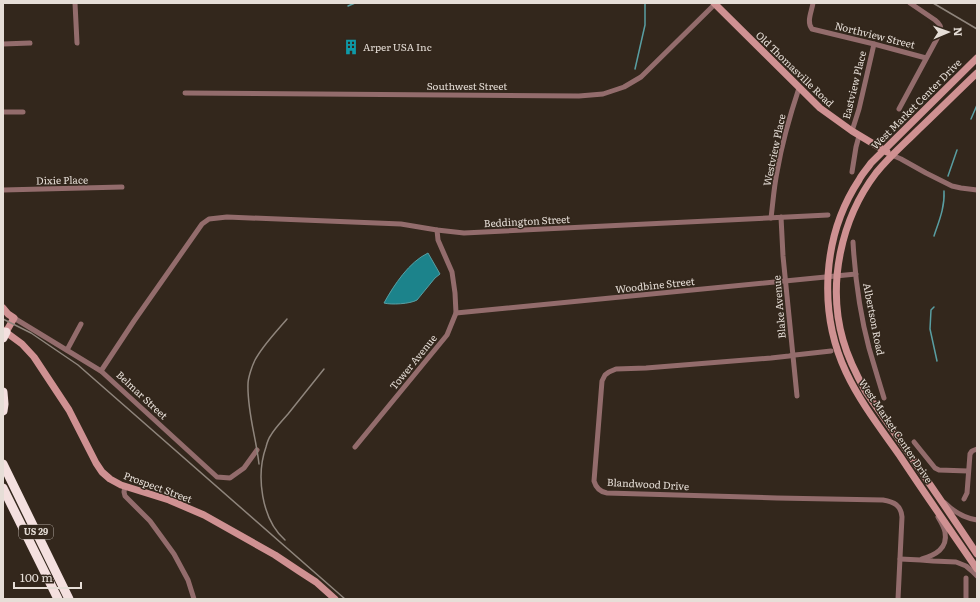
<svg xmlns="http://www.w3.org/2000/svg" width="980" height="602" font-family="Literata,serif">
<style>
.water{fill:#1c838b;stroke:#599ea2}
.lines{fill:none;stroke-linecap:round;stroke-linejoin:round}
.stream{stroke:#599ea2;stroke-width:1.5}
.street{stroke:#936c6c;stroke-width:5}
.secondary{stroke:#cf9192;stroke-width:7}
.highway{stroke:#f4e0df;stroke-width:9}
.rail{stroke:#8f857c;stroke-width:1.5}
.labels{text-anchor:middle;stroke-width:3;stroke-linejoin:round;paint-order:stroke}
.shield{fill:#33271c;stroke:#b0a79f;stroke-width:1}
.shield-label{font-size:9px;font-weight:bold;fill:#e6ded7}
.street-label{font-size:10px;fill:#e6ded7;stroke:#33271c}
.poi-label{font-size:10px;fill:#e6ded7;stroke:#33271c;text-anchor:start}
</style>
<rect width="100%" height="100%" fill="#33271c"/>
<path class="water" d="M428 253 440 274 435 278 417 300C410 304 391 305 384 303 394 285 409 262 428 253Z"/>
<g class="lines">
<g class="stream">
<path d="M348 6 355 3"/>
<path d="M635 69 645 25V3"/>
<path d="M971 119 977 105"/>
<path d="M948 176 957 150"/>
<path d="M934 236C939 221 945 207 944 191"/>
<path d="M934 307 931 310 930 329 937 361"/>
</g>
<g class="street">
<path d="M75 3 77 43"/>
<path d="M813 3C812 11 806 22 812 29L874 44 926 58"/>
<path d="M3 44 30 43"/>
<path d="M185 93 579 96 603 94 624 87 641 77 715 4"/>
<path d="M899 109 940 33C942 27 940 24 935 20L910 3"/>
<path d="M3 112H23"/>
<path d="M852 131 859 109 874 44"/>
<path d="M892 155 901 159 926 173 952 186 961 188 977 190"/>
<path d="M852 172 856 147 859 136"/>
<path d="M3 190 122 187"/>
<path d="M781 217 783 256 797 396"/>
<path d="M771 218C773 202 774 187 777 172 782 143 790 115 799 88"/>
<path d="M853 242C855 277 860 314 869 348 874 365 879 382 884 398"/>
<path d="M456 313 856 274"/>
<path d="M14 318 101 371 217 477 230 478 244 468 257 450"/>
<path d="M67 350 81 324"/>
<path d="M831 351 795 355 789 356 771 358 646 368 616 369 609 372 605 375 602 381 594 481C596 488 600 492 607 493L777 498 883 500C894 502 901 505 902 517L898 599"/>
<path d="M101 371 134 321 202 224 209 219 227 217 401 224 437 230 464 233 828 215"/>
<path d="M914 442 935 468 939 470 968 471"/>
<path d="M355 447 447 335 456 313 455 293 452 272 438 240 437 230"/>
<path d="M125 486 124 492 125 496 150 521 174 554 188 580 194 599"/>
<path d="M964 499 967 493 970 454 972 451 977 449"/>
<path d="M945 503C954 512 964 518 977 520"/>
<path d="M900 559 921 560 933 561 956 562 966 566 972 571 977 576"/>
<path d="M922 559C935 555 948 549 945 532 944 527 941 522 938 517"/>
<path d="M966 578V599"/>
</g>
<g class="secondary">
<path d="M714 3 820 108 852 131 887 152"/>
<path d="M977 58 871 163C867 169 862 174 859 180 822 236 818 312 846 372 860 402 881 429 900 456 925 494 951 531 977 569"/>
<path d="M977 73C957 92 938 111 918 130 904 144 889 157 876 173 841 219 827 284 843 340 848 358 857 376 866 392 904 446 941 500 977 554"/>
<path d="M3 308 8 314 14 318 6 332"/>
<path d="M3 330 22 344 34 357 69 410 96 463 102 472 110 479 121 485 169 500 204 515 275 555 299 571 316 582 335 599"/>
</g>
<g class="highway">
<path d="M3 338 6 332"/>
<path d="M3 392 4 404 3 411"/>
<path d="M3 464 69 599"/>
<path d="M3 488 58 599"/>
</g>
<g class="rail">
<path d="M933 3 977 29"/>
<path d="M3 319 31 333 78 365 345 599"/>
<path d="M259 464C256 437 247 411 248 384 248 378 252 366 255 360 263 345 276 332 287 319"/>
<path d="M285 540C261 519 256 475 266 447 267 443 268 439 271 435 275 428 282 421 288 414 300 399 312 384 324 369"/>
</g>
</g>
<defs>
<symbol id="building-bare" viewBox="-9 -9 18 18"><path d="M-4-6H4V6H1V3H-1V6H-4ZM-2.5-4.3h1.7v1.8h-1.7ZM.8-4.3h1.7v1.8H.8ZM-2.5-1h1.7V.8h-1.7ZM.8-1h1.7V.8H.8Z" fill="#0f9aa8" stroke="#33271c" stroke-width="2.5" paint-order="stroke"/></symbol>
</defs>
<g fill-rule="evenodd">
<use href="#building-bare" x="340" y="36" width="22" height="22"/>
</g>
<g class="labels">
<rect class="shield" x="19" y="525" width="34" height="14" rx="3"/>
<g class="shield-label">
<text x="36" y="535">US 29</text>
</g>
<g class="street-label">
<text transform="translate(875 35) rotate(14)" y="4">Northview Street</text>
<text transform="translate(795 69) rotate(44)" y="4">Old Thomasville Road</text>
<text transform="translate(854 85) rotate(-76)" y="4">Eastview Place</text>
<text x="467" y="90">Southwest Street</text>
<text transform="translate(916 104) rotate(-45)" y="4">West Market Center Drive</text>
<text transform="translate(774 150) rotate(-78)" y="4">Westview Place</text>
<text transform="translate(62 180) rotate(-1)" y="4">Dixie Place</text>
<text transform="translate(527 221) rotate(-3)" y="4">Beddington Street</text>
<text transform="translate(655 285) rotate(-6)" y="4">Woodbine Street</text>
<text transform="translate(779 307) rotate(-95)" y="4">Blake Avenue</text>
<text transform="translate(874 319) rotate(79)" y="4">Albertson Road</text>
<text transform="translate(413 362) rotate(-51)" y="4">Tower Avenue</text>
<text transform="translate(142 395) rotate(43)" y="4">Belmar Street</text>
<text transform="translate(896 431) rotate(56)" y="4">West Market Center Drive</text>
<text transform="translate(648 484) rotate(3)" y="4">Blandwood Drive</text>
<text transform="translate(158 487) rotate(20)" y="4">Prospect Street</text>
</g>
<g class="poi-label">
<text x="363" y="51">Arper USA Inc</text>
</g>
</g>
<rect width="980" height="602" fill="none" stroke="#e6ded7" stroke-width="8"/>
<g transform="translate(948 32) rotate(88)" stroke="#33271c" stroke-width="3" paint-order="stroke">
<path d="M0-3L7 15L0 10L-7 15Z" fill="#e6ded7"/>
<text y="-6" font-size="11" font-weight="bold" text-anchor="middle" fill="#e6ded7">N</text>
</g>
<path d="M14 582v6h67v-6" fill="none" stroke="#e6ded7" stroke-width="2"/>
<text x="20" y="582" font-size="12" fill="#e6ded7" stroke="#33271c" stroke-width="3" paint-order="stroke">100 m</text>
</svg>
